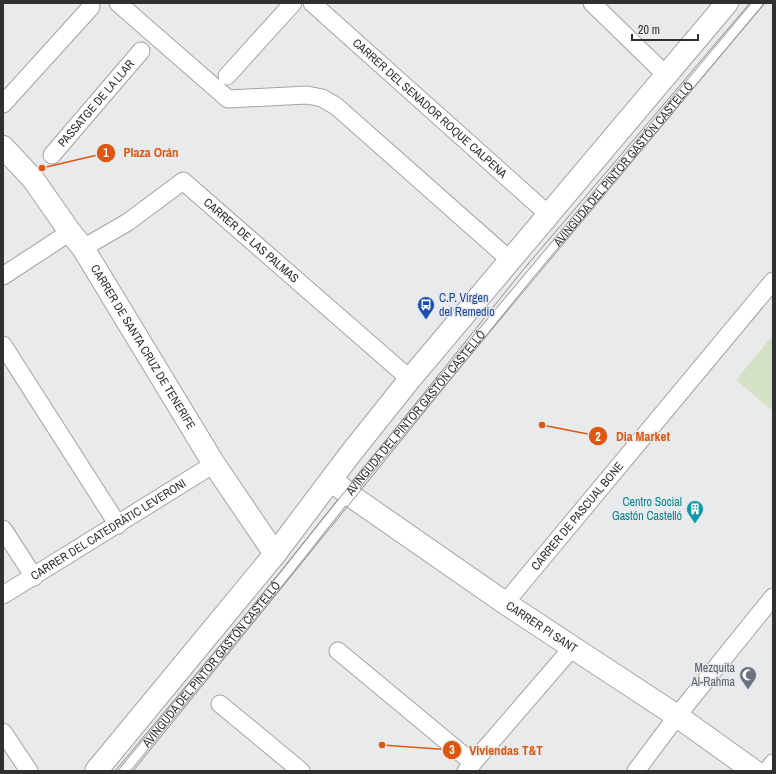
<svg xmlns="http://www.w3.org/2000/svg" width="776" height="774" font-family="'Archivo Narrow',sans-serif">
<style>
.green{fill:#d4e1c5}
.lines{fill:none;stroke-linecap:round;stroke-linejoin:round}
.lane-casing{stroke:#a2a3a5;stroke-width:11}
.street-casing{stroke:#a2a3a5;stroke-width:19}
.secondary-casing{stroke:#a2a3a5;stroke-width:24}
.lane{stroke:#fff;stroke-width:9}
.street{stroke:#fff;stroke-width:17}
.secondary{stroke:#fff;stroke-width:22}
.tram{stroke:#8e8e90;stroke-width:1}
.labels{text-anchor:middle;stroke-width:3;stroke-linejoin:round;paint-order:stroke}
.street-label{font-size:12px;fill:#303031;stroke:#e9eaec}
.transit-label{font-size:12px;fill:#164399;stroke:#e9eaec;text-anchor:start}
.culture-label{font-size:12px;fill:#0d838f;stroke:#e9eaec;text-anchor:end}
.worship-label{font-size:12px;fill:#5b616d;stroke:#e9eaec;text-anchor:end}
.leader{fill:none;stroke:#df570e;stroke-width:1.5}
.callout-dot{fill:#df570e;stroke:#e9eaec;stroke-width:1.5}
.mark-label{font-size:12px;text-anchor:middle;font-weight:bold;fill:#fff}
.callout-label{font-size:13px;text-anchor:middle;font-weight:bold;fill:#df570e;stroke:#e9eaec;stroke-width:3;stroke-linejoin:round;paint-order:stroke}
</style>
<rect width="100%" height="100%" fill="#e9eaec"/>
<path class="green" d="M773 335V411L736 380Z"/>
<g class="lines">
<defs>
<g id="lane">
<path id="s1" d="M124 771 283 577 362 477 758 3"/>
</g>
<g id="street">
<path d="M118 3 228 99 307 95 322 98 336 106 510 260"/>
<path id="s2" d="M312 3 548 214"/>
<path d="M592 3 666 75"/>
<path d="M227 76 293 3"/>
<path d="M3 104 91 7"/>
<path id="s3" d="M52 155 141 51"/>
<path id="s4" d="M83 248 128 222 183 181 410 379"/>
<path d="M3 276 70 232"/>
<path d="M3 345 118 525"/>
<path d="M3 529 34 577"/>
<path id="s5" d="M3 595 214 464"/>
<path id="s6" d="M505 603 773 281"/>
<path d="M338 651 473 763"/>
<path d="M220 704 301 771"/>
<path d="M3 732 29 771"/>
<path d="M466 771 572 648"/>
<path d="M636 771 677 716 773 597"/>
<path d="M767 771 773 763"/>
</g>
<g id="secondary">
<path id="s7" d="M3 147 33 179 70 232 83 248 214 464 275 554"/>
<path id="s8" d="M331 480 354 498 505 603 677 716 754 771"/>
<path d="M96 771 275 554 351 453 410 379 727 3"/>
</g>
</defs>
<use href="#lane" class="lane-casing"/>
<use href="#street" class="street-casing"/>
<use href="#secondary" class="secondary-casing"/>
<use href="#lane" class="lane"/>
<use href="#street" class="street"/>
<use href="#secondary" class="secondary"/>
<g class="tram">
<path d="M115 771 248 612 523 270 750 3"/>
<path d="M133 771 532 279 765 3"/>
</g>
</g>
<defs>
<symbol id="bus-pin" viewBox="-11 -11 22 30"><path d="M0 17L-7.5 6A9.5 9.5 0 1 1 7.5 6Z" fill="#1a4fb4" stroke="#e9eaec"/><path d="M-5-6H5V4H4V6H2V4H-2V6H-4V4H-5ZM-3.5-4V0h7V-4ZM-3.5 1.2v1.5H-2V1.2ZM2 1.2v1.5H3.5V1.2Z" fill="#fff"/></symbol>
<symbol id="building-pin" viewBox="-11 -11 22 30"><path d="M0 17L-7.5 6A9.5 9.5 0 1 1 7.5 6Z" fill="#0f9aa8" stroke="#e9eaec"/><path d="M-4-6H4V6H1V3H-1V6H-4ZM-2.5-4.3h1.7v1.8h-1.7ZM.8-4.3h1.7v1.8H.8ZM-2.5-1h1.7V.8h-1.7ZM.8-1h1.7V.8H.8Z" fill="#fff"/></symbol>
<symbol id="mosque-pin" viewBox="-11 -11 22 30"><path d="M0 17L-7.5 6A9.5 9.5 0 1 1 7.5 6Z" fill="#6b7280" stroke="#e9eaec"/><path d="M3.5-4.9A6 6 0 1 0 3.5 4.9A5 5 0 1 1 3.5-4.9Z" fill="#fff"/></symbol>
</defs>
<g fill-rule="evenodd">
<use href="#bus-pin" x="416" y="295" width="20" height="27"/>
<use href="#building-pin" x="685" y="499" width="20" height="27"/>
<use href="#mosque-pin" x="738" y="665" width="20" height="27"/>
</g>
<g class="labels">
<g class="street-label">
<text dy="4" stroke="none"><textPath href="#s3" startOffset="68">PASSATGE DE LA LLAR</textPath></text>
<text dy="4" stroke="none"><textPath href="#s2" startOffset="158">CARRER DEL SENADOR ROQUE CALPENA</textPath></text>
<text dy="4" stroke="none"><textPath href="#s1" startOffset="786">AVINGUDA DEL PINTOR GASTÓN CASTELLÓ</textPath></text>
<text dy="4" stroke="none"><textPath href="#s4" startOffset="211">CARRER DE LAS PALMAS</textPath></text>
<text dy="4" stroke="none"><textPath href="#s7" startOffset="245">CARRER DE SANTA CRUZ DE TENERIFE</textPath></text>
<text dy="4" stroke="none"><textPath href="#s1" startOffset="462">AVINGUDA DEL PINTOR GASTÓN CASTELLÓ</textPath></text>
<text dy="4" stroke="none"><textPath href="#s6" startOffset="113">CARRER DE PASCUAL BONE</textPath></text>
<text dy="4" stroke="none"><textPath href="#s5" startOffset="124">CARRER DEL CATEDRÀTIC LEVERONI</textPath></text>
<text dy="4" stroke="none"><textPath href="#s8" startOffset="257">CARRER PI SANT</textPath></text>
<text dy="4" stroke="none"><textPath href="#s1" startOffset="138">AVINGUDA DEL PINTOR GASTÓN CASTELLÓ</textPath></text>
</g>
<g class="transit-label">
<text x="439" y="302">C.P. Virgen<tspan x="439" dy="14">del Remedio</tspan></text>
</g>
<g class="culture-label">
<text x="682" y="506">Centro Social<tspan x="682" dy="14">Gastón Castelló</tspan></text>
</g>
<g class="worship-label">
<text x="735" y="672">Mezquita<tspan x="735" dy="14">Al-Rahma</tspan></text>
</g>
</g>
<path class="leader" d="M42 168L106 153M542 425L598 436M382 745L452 750"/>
<g class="callout-dot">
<circle cx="42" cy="168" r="4"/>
<circle cx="542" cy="425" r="4"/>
<circle cx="382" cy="745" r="4"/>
<circle cx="106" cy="153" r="10"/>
<circle cx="598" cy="436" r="10"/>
<circle cx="452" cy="750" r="10"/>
</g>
<g class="mark-label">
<text x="106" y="157">1</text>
<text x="598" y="441">2</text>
<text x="452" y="754">3</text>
</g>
<g class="callout-label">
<text x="151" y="157">Plaza Orán</text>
<text x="643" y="441">Dia Market</text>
<text x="506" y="755">Viviendas T&amp;T</text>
</g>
<rect width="776" height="774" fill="none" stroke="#303031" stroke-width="8"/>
<path d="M632 34v6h66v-6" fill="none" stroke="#303031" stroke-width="2"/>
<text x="638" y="34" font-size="12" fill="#303031" stroke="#e9eaec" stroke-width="3" paint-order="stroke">20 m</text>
</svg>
